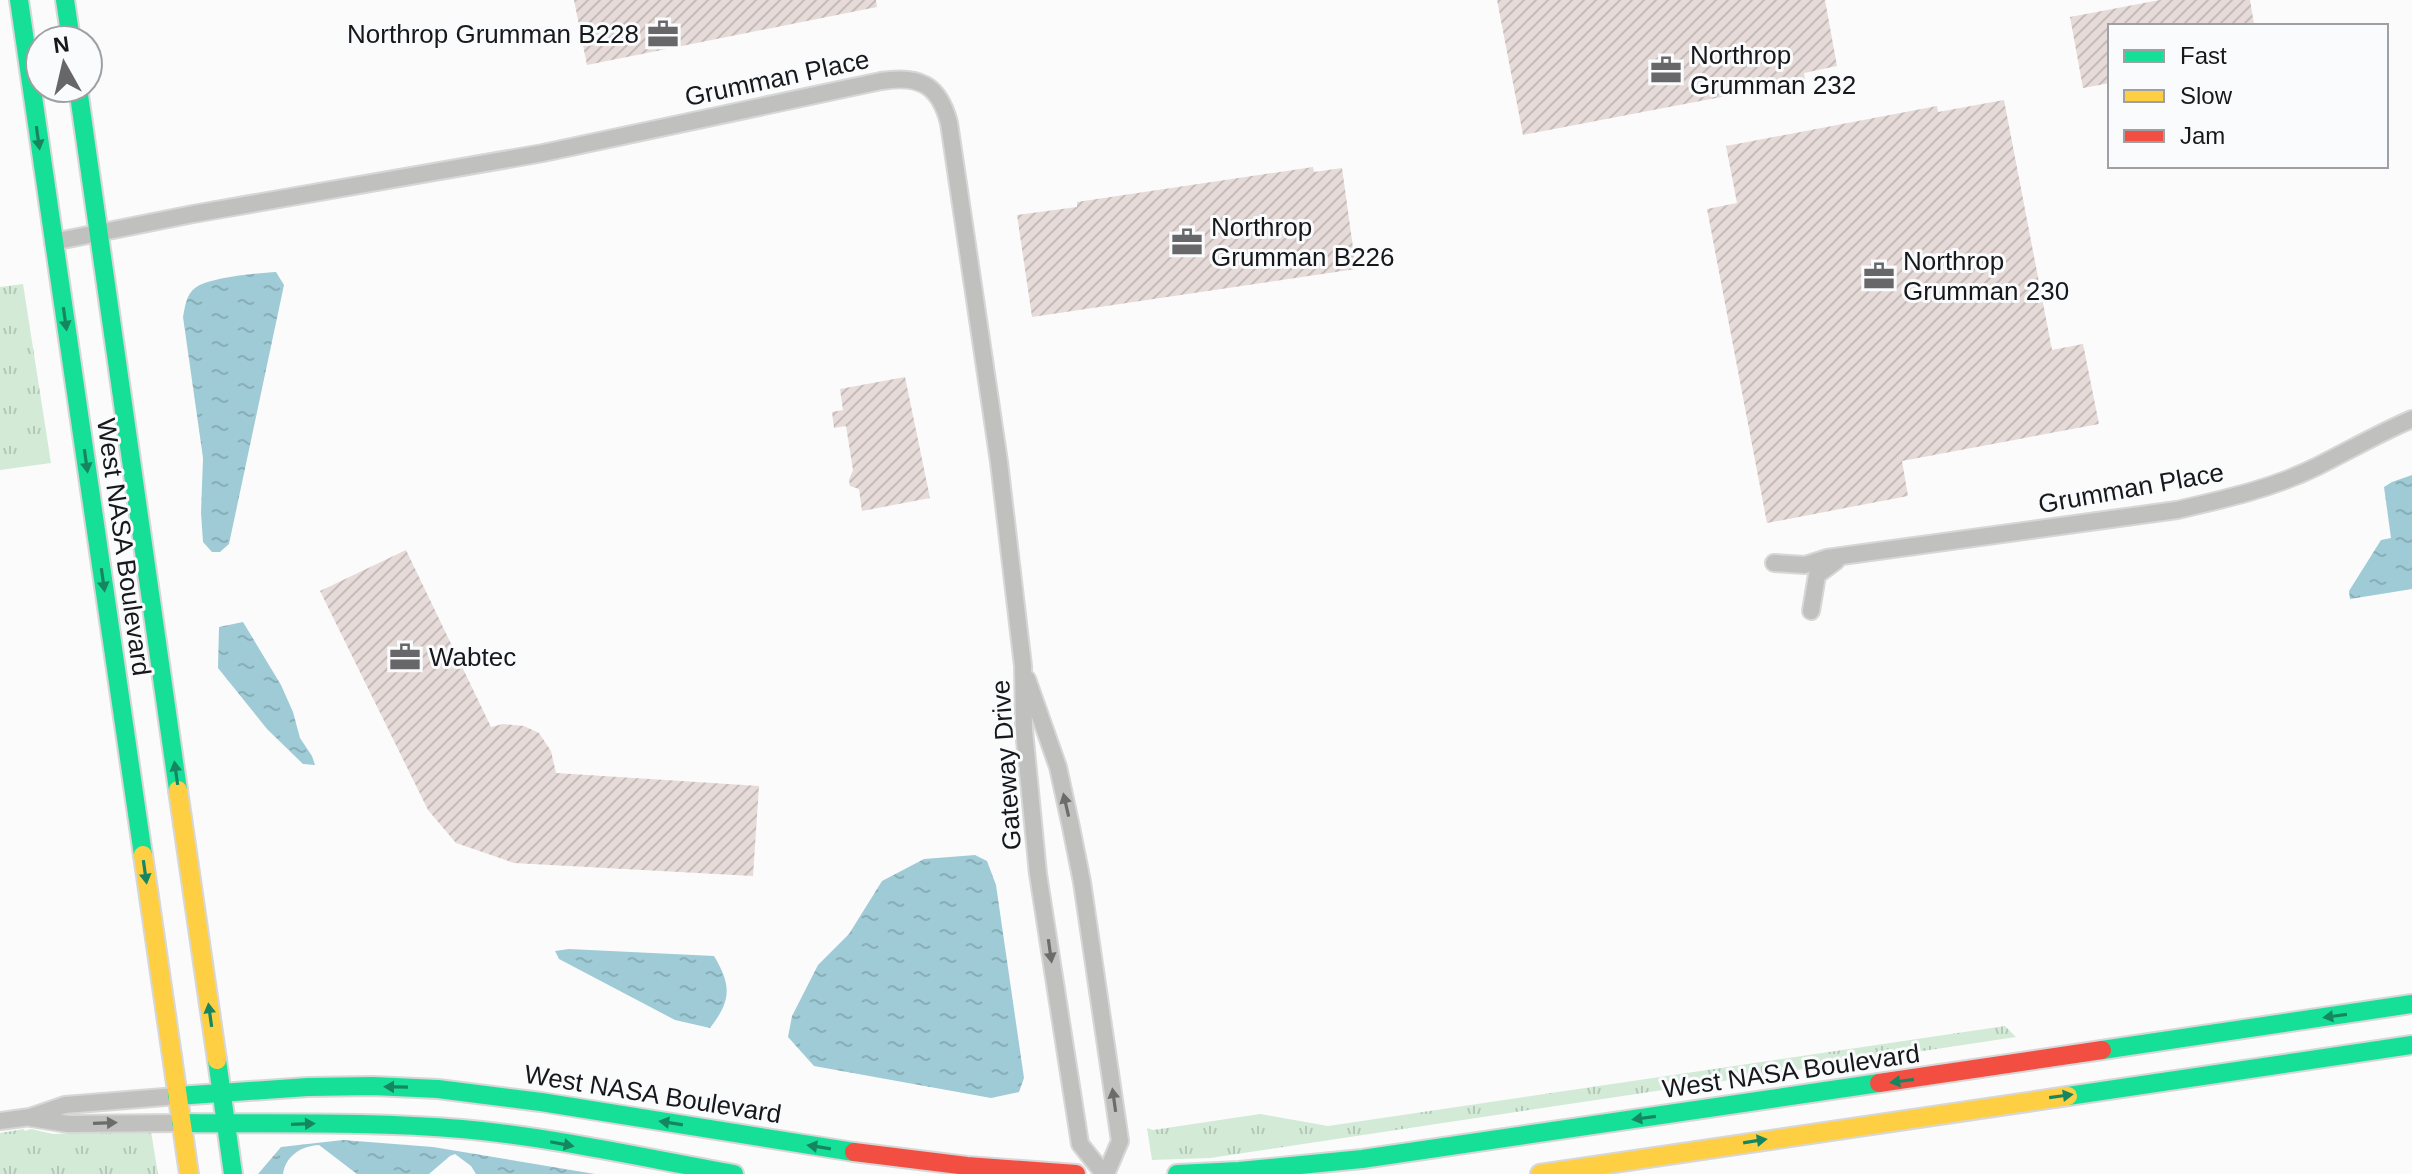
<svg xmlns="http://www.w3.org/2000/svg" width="2412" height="1174" font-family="Helvetica,sans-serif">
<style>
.grass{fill:url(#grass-tufts)}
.water{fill:url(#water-ripples)}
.building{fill:url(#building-hatch)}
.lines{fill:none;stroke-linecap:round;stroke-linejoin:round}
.street-casing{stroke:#d7d7d8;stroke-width:20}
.fast-casing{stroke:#d7d7d8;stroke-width:22}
.slow-casing{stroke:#d7d7d8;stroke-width:22}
.jam-casing{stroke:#d7d7d8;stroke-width:22}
.street{stroke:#c0c0be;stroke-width:16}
.fast{stroke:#16e098;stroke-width:18}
.slow{stroke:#ffcf43;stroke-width:18}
.jam{stroke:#f24e42;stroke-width:18}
.oneway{fill:#168660}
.oneway2{fill:#6c6c6d}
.labels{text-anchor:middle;stroke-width:6;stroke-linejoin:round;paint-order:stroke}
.poi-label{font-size:26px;fill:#17181c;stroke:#fafbfd;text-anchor:start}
.street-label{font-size:26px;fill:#17181c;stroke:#fafbfd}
</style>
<defs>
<pattern id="grass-tufts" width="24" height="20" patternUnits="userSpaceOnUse" patternTransform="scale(2)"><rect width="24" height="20" fill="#d3ead7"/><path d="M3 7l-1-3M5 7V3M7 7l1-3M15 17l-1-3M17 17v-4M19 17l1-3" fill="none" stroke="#b4c8b8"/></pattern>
<pattern id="water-ripples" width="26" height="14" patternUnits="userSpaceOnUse" patternTransform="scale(2)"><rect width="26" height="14" fill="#9fcbd6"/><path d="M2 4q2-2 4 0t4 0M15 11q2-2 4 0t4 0" fill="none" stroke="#88aeb7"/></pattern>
<pattern id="building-hatch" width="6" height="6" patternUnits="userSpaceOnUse" patternTransform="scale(2)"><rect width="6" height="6" fill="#e6dbd8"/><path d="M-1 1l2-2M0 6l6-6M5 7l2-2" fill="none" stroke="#c5bbb9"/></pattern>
</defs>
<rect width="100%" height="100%" fill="#fbfbfc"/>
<g class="grass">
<path d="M23 284 51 463 0 470V287Z"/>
<path d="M2005 1026 2016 1037 1210 1158 1152 1160 1147 1128 1153 1130 1260 1114 1328 1126Z"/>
<path d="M24 1129 25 1131 31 1129 53 1134 151 1131 158 1174H0V1133Z"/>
</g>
<g class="water">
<path d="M276 272 284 285 229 544 220 552H212L203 542 201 513 203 458 183 317C185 307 186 295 195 288 210 277 258 273 276 272Z"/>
<path d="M2412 475V589L2350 599 2349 591 2381 540 2391 538 2384 487 2392 482Z"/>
<path d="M243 622 281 685 293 712 300 738 312 756 315 765 303 764 267 729 218 668 219 627Z"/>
<path d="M975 855 987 861 996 885 1024 1078 1019 1092 991 1098 814 1066 788 1037 792 1016 818 965 849 934 882 881 924 859Z"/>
<path d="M569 949 714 956C732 986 731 1001 710 1028L675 1020 559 959 555 951Z"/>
<path d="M343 1140 433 1147 595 1174H476L471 1166 455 1154 450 1156 429 1174H357L319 1145C302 1146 286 1155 283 1174H258L281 1147Z"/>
</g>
<g class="building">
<path d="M574 0H876L877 7 587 65Z"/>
<path d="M1497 0H1825L1837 66 1804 73 1805 81 1523 135Z"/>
<path d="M2160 0H2250L2254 24 2110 26V83L2083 88 2070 17Z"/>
<path d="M2004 100 2052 350 2083 344 2099 424 1902 461 1908 496 1767 523 1707 209 1737 203 1726 146 1937 106 1938 112Z"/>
<path d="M1313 167 1314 172 1342 168 1356 269 1032 317 1017 215 1077 207V202Z"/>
<path d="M905 377 930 498 862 511 859 489 850 486 849 480 853 470 846 426 834 428 832 412 843 410 840 389Z"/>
<path d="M406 550 491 727 503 724 524 726 539 733 551 751 556 773 759 786 753 876 514 863 456 843 428 810 320 591Z"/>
</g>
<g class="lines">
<defs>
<g id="street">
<path d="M53 242 193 214 543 153 881 81C919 75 939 84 949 123L999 462 1023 666 1024 730 1038 874 1080 1144 1104 1174"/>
<path d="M1774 563 1805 565 1827 558 2177 510C2225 499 2274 488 2318 466 2350 450 2379 433 2412 419"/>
<path d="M1811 611 1817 575 1836 561"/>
<path d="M1027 679 1058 767 1071 827 1082 882 1120 1141 1106 1174"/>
<path d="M31 1118 68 1124 181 1123"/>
<path d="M0 1121 30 1117 65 1105 177 1096"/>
</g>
<g id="fast">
<path d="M19 0 143 855"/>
<path d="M65 0 71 40"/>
<path d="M78 88 178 790"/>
<path d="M2102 1050 2412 1004"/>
<path d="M217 1060 233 1174"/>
<path d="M177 1096 308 1087 373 1086 438 1089 541 1102 854 1152"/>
<path d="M2068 1096 2412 1045"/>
<path d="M181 1123C275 1124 369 1121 462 1129 553 1137 644 1158 734 1174"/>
<path d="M1177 1174 1239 1171 1362 1159 1879 1083"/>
</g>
<g id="slow">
<path d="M178 790 217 1060"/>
<path d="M143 855 189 1174"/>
<path d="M1540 1174 2068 1096"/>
</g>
<g id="jam">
<path d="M1879 1083 2102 1050"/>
<path d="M854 1152 967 1166 1076 1174"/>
</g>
</defs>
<use href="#street" class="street-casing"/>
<use href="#fast" class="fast-casing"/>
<use href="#slow" class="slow-casing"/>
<use href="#jam" class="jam-casing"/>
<use href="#street" class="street"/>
<use href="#fast" class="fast"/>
<use href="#slow" class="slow"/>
<use href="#jam" class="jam"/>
</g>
<defs><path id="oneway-solid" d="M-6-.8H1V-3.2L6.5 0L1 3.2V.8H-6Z" transform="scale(2)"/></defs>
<g class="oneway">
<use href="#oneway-solid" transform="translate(38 138) rotate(82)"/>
<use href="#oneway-solid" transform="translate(65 319) rotate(82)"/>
<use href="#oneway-solid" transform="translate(86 461) rotate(82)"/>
<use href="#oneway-solid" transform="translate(103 580) rotate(82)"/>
<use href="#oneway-solid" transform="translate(176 773) rotate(-98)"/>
<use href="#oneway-solid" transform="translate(145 872) rotate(82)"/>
<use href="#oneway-solid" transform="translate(210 1015) rotate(-98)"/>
<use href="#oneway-solid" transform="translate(2335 1016) rotate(172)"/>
<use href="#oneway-solid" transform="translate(1902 1081) rotate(172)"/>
<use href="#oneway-solid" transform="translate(396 1087) rotate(-179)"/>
<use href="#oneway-solid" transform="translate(2061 1096) rotate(-8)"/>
<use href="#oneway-solid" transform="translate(1644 1118) rotate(172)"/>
<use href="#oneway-solid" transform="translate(671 1123) rotate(-171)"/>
<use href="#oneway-solid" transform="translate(303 1124) rotate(-2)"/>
<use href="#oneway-solid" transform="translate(1755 1141) rotate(-9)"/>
<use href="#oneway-solid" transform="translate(562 1144) rotate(11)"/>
<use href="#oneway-solid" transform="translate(819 1147) rotate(-171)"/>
</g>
<g class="oneway2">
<use href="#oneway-solid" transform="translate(1066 805) rotate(-103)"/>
<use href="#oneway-solid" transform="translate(1050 951) rotate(82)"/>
<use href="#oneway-solid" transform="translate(1114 1100) rotate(-98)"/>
<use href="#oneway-solid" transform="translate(105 1123) rotate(-2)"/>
</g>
<defs>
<symbol id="office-bare" viewBox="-9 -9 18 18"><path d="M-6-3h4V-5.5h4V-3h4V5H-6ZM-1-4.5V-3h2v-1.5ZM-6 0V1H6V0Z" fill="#67676a" stroke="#fafbfd" stroke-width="2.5" paint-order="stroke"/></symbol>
</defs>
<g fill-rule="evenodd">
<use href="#office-bare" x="641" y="12" width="44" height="44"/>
<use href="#office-bare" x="1644" y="48" width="44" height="44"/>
<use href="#office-bare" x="1165" y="220" width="44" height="44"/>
<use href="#office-bare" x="1857" y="254" width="44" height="44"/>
<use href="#office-bare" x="383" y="635" width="44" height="44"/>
</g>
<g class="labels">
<g class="poi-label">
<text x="639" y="43" text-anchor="end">Northrop Grumman B228</text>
<text x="1690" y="64">Northrop<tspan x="1690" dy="30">Grumman 232</tspan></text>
<text x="1211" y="236">Northrop<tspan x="1211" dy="30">Grumman B226</tspan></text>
<text x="1903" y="270">Northrop<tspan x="1903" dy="30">Grumman 230</tspan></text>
<text x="429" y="666">Wabtec</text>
</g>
<g class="street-label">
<text transform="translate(777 78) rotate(-12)" y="9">Grumman Place</text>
<text transform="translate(2131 488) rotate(-10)" y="9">Grumman Place</text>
<text transform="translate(124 547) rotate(82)" y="9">West NASA Boulevard</text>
<text transform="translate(1006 765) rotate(-94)" y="9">Gateway Drive</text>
<text transform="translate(1791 1071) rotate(-8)" y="9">West NASA Boulevard</text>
<text transform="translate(653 1094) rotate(9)" y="9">West NASA Boulevard</text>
</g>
</g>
<rect x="2108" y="24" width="280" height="144" fill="#fafbfd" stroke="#9fa0a3" stroke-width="2"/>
<rect x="2124" y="50" width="40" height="12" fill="#16e098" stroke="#9fa0a3" stroke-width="2"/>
<text x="2180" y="64" font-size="24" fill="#17181c">Fast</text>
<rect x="2124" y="90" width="40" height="12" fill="#ffcf43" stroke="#9fa0a3" stroke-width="2"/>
<text x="2180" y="104" font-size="24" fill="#17181c">Slow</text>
<rect x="2124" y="130" width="40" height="12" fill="#f24e42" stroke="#9fa0a3" stroke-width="2"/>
<text x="2180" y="144" font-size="24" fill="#17181c">Jam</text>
<g transform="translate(64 64) rotate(352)"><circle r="38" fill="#fafbfd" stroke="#9fa0a3" stroke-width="2"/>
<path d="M0-6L14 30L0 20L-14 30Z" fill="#67676a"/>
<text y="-12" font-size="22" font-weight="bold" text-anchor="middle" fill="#17181c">N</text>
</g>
</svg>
